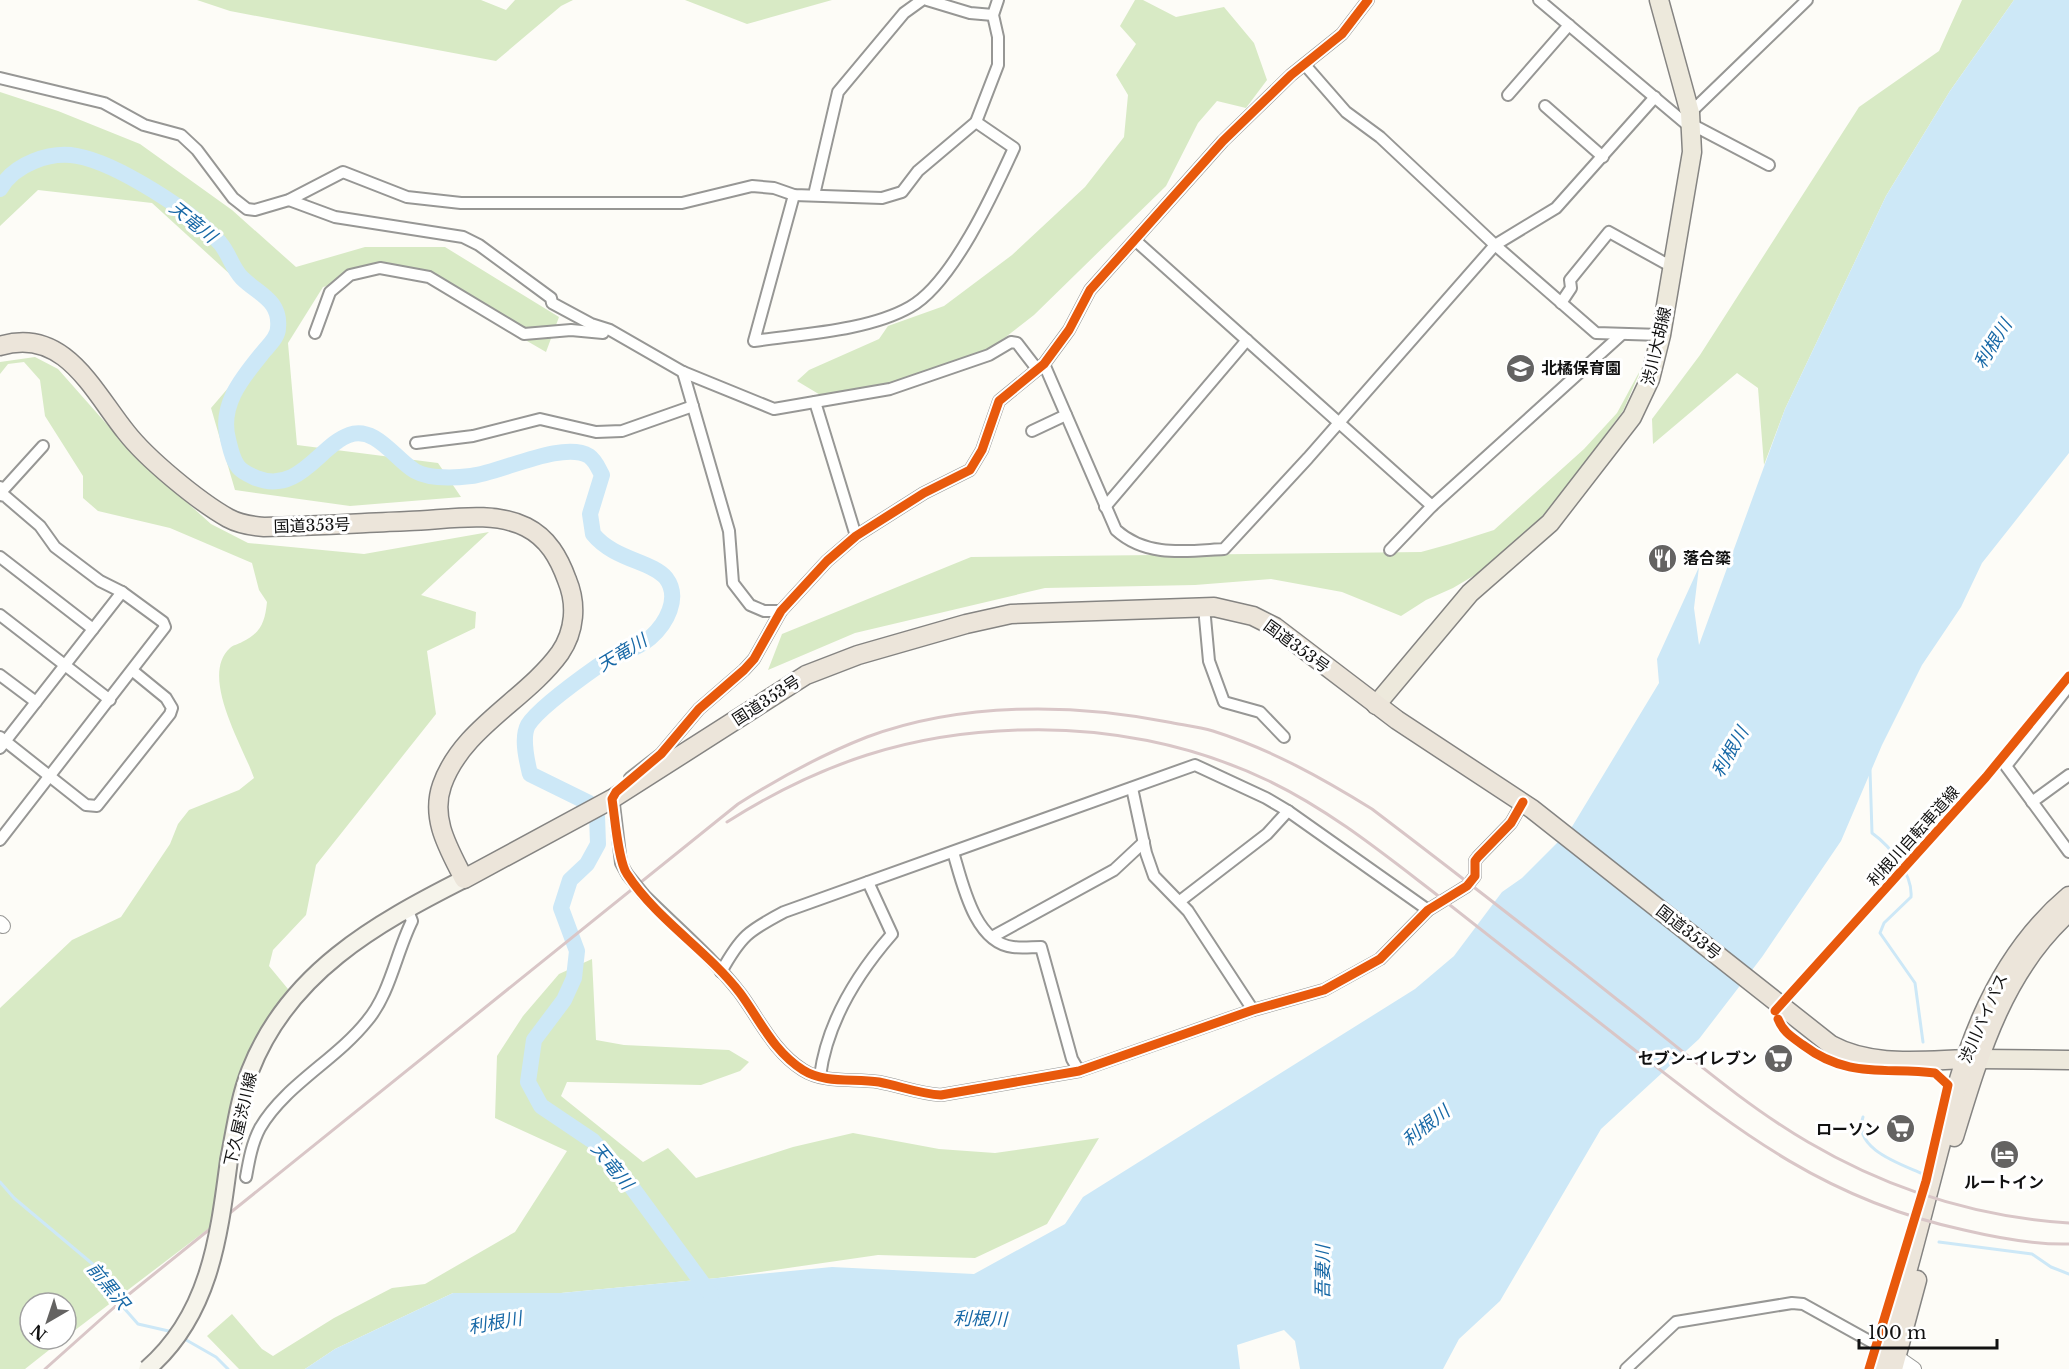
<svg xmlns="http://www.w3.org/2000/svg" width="2069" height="1369" font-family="'Libre Baskerville','Noto Sans JP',serif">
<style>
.forest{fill:#d8eac5}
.water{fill:#cde8f7}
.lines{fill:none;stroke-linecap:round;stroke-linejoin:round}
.stream{stroke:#cde8f7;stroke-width:3}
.river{stroke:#cde8f7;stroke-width:16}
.minor-casing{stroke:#979795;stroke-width:14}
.tertiary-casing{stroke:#979795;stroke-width:16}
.secondary-casing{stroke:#8e8d8b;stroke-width:20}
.primary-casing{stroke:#858482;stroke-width:21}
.trunk-casing{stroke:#858482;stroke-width:21}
.minor{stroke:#fffffe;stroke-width:10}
.tertiary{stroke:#fffffe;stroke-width:14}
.secondary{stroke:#f6f4eb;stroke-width:16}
.primary{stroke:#ede9dc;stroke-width:18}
.trunk{stroke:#ece5da;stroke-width:18}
.rail{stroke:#d9c6c7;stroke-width:3}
.minor-bridge-casing{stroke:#979795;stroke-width:14;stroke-linecap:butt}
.secondary-bridge-casing{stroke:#8e8d8b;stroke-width:20;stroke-linecap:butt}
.minor-bridge{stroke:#fffffe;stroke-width:10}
.secondary-bridge{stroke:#f6f4eb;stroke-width:16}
.cycleway-casing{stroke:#fff;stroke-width:13}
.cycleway{stroke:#e8590c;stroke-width:9}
.labels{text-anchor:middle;stroke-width:6;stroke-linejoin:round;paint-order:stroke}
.street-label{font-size:16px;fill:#111;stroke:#fff}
.poi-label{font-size:16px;font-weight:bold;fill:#111;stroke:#fff;text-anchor:start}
.water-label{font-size:18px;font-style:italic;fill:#1768a6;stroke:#fff}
</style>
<rect width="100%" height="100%" fill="#fdfcf7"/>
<g class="forest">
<path d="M197 0H481L506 10 515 0H573L561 6 496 61 230 11Z"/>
<path d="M685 0H832L747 24Z"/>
<path d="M1135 0H1143L1176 17 1224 7 1254 43 1267 80 1246 108 1217 101 1198 123 1166 186 1034 315 985 353 893 384 822 396 797 381 809 370 879 339 888 326 944 306 1012 255 1085 187 1124 137 1128 95 1116 75 1136 44 1120 26Z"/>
<path d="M1962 0H2014L1950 91 1886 196 1785 409 1764 465 1758 388 1737 373 1653 444 1652 419 1700 355 1859 107 1939 51Z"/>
<path d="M0 92 58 111 140 144 232 210 296 267 365 247H445L559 317 546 352 400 267 323 287 288 343 297 445 438 463 461 497 350 506 235 490 211 408 259 352 279 319 152 203 38 190 0 226Z"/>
<path d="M35 357 58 369 134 455 211 524 248 543 364 554 489 532 421 595 476 612 475 628 427 651 436 714 316 865 306 915 273 950 269 966 288 989 251 1050 212 1226 66 1337V1303H30V1339H63L25 1369H0V1008L72 940 121 917 170 844 178 824 189 810 239 790 254 778C243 746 199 676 230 648 233 645 239 644 242 642 261 633 265 622 267 602L259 590 252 563 170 528 98 511 83 498V476L45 416 40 380 24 362 8 364 0 374V362Z"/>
<path d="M1643 365 1623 411 1562 493 1520 542 1480 572 1453 588 1426 600 1401 616 1342 592 1271 579 1195 585 1045 588 855 633 768 670 782 634 971 557 1421 552 1450 544 1494 530 1584 449 1617 413Z"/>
<path d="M592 959 596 1040 624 1045 729 1050 749 1062 740 1071 701 1085 567 1082 561 1096 643 1162 668 1148 696 1178 793 1147 853 1133 939 1149 995 1153 1099 1138 1047 1224 975 1258 878 1255 718 1278 561 1293H453L335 1349 305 1369H239L207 1336 232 1314 262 1349 273 1356 334 1318 392 1288 425 1284 515 1232 567 1151 495 1118 497 1056 523 1016 559 974Z"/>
</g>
<path class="water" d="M2014 0H2069V453L1982 563 1961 607 1922 665 1882 745 1841 841 1762 957 1699 1039 1601 1129 1500 1301 1459 1339 1443 1369H1300L1295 1341 1284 1330 1237 1345 1240 1369H305L335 1349 453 1293H561L832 1267 974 1274 1065 1224 1083 1197 1415 989 1454 956 1502 892 1522 878 1570 830 1659 683 1657 659 1699 567 1694 608 1699 645 1785 409 1886 196 1950 91Z"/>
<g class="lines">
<g class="stream">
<path d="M1870 770 1872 833C1890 846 1913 874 1911 897L1884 923 1880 933 1915 983 1923 1042"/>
<path d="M1863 1117C1852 1149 1901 1164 1923 1174"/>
<path d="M0 1182 14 1198 95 1266 113 1286 123 1307 138 1324 173 1332"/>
<path d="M1939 1242 2032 1254 2051 1267 2069 1274"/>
<path d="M181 1337 216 1357 228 1369"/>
</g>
<path class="river" d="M0 189C14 164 50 151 77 156 116 163 194 212 220 243 229 253 232 268 242 278 258 294 281 300 278 328 278 337 269 345 264 351 243 377 219 404 228 439 230 447 232 458 237 465 241 472 250 475 256 478 299 495 320 445 349 435 375 425 395 459 415 471 429 479 455 478 471 476 500 473 563 440 589 456 596 461 598 468 602 475L590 514 593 534C614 560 652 561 666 578 681 598 666 624 650 638 635 651 613 655 598 666 581 678 538 709 528 725 521 738 527 761 530 774L589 803 597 815 598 844 587 864 570 880 561 908 577 951 574 978 564 1000 534 1040 528 1082 541 1106 593 1141 628 1182 711 1295"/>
<defs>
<g id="minor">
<path d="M927 0 970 13 993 15"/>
<path d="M1539 0 1691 128"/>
<path d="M1305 65 1346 112 1380 137 1495 245 1596 333 1661 335"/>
<path d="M0 78 104 103 144 125 181 135 197 150 233 198 247 209 255 210 289 200 343 172 407 197 461 203H682L752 186 774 188 794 195 882 198 902 192 918 171 976 122 998 65V37L993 15 998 0"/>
<path d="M1508 95 1569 25"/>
<path d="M1545 106 1603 157"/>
<path d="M1690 113 1807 0"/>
<path d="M1691 124 1769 165"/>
<path d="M794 195 754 341C801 334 868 331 910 307 952 284 994 192 1014 148L976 122"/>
<path d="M814 195 838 92 904 13 922 0"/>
<path d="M289 200 335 217 463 237 479 245 551 298 552 303 591 324 610 330 683 372 774 409 890 389 989 355 1011 342 1017 343 1037 369"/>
<path d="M1136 241 1432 506"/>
<path d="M1561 303 1571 288 1570 280 1609 232 1672 267"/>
<path d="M315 333 330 292 350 275 380 268 429 277 524 334 571 330 603 333"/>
<path d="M1044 364 1116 530C1147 558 1187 551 1224 549L1308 458 1495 245 1556 208 1655 97"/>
<path d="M683 372 729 531 733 583 750 605 764 611H781"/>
<path d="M815 402 856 536"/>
<path d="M1032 431 1066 415"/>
<path d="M416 443 473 436 540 419 596 432 622 431 693 406"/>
<path d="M0 487 4 489 43 446"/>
<path d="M0 495 5 496 40 526 55 547 100 581 122 592 163 622 165 627 0 840"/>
<path d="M1105 507 1247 340"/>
<path d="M1390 550 1432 506 1622 334"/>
<path d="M0 557 93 629"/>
<path d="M1204 607 1209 661 1224 702 1260 712 1284 737"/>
<path d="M0 615 110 700"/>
<path d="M0 675 36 702"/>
<path d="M2069 686 2006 766 2069 852"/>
<path d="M0 737 86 805 97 806 170 714 172 708 166 698 133 671"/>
<path d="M0 748 122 592"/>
<path d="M630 778 661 754 699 709 744 670 754 659 781 611 827 561 856 536 924 493 970 470 982 450 999 401 1044 364 1069 330 1090 290 1223 141 1291 75 1342 34 1368 0"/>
<path d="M1132 788 1146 853 1154 876 1188 911 1253 1010"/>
<path d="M613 796 621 863 627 874"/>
<path d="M2032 802 2069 775"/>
<path d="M953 852C962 881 974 943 1013 947 1022 948 1032 947 1041 947L1072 1059 1079 1071"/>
<path d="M644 895C676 927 712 957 740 993 760 1020 773 1051 803 1070 825 1084 854 1078 879 1082 900 1086 920 1094 941 1095L1079 1071 1253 1010 1324 990 1380 959 1428 910 1467 886 1475 876V861L1478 857 1511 823 1523 802"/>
<path d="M1180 901 1267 834 1288 811"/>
<path d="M992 937 1114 870 1144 842"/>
<path d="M721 972C741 936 748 931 784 912L1195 765 1266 798 1288 811 1428 910"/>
<path d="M820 1076C827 1023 858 973 892 934L868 882"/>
<path d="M246 1177C249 1160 252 1143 260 1128 285 1085 336 1060 367 1021 390 994 396 953 412 921L407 908"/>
<path d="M1626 1369 1676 1322 1792 1303 1803 1304 1884 1349"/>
</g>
<g id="tertiary">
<path d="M0 923 3 926"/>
<path d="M1891 1353 1914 1369"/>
</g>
<path id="secondary" d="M229 1160C235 1130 239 1099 250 1071 288 973 375 924 464 879"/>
<g id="primary">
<path d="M1376 705 1470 593 1550 523 1632 417 1650 379 1661 335 1692 152 1690 113 1659 0"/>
<path d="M1978 1059 2069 1060"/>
</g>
<g id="trunk">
<path d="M0 346C64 326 93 391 126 432 147 459 198 501 228 518 239 524 251 526 264 527 312 526 361 523 409 521 446 520 492 510 526 527 548 538 559 558 567 580 577 604 575 631 560 653 526 700 462 728 442 785 430 819 449 849 464 879L612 799 806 675 858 655 966 624 1011 614 1214 607 1253 616 1275 627 1397 720 1532 809 1831 1045C1875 1069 1930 1059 1978 1059"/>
<path d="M1954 1137C1979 1055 2003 971 2069 912"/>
<path d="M1877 1369C1898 1309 1914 1247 1930 1185 1958 1079 1981 970 2069 896"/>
<path d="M1893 1369 1917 1280"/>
</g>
</defs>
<use href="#minor" class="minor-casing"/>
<use href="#tertiary" class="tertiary-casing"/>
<use href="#secondary" class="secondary-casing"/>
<use href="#primary" class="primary-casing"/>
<use href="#trunk" class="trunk-casing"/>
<use href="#minor" class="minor"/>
<use href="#tertiary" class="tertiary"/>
<use href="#secondary" class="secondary"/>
<use href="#primary" class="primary"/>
<use href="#trunk" class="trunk"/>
<g class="rail">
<path d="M727 822C820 763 910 733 1019 730 1105 727 1192 744 1269 781 1329 810 1380 851 1432 891 1496 941 1560 991 1623 1041 1735 1128 1821 1199 1964 1230 1998 1238 2034 1245 2069 1244"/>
<path d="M45 1369 128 1295 738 804C779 778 821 755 867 737 961 702 1072 703 1168 722 1183 725 1199 727 1213 731 1270 749 1322 778 1372 809 1455 872 1537 936 1619 1001 1680 1048 1741 1103 1808 1142 1888 1189 1976 1217 2069 1223"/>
</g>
<defs>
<path id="minor-bridge" d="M627 874 644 895"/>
<path id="secondary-bridge" d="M147 1369C210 1315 219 1236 229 1160"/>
</defs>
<use href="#minor-bridge" class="minor-bridge-casing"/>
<use href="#secondary-bridge" class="secondary-bridge-casing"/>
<use href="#minor-bridge" class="minor-bridge"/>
<use href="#secondary-bridge" class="secondary-bridge"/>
<defs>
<g id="cycleway">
<path d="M1368 0 1342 34 1291 75 1223 141 1090 290 1069 330 1044 364 999 401 982 450 970 470 924 493 856 536 827 561 781 611 754 659 744 670 699 709 661 754 616 792 612 799C615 818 618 861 627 874 657 920 707 950 740 993 760 1020 773 1051 803 1070 825 1084 854 1078 879 1082 900 1086 920 1094 941 1095L1079 1071 1253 1010 1324 990 1380 959 1428 910 1467 886 1475 876V861L1478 857 1511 823 1523 802"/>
<path d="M1775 1011 1986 777 2069 676"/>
<path d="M1778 1019C1783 1032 1792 1037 1803 1045 1848 1079 1885 1067 1935 1073L1948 1085 1926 1181 1869 1369"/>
</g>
</defs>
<use href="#cycleway" class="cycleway-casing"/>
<use href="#cycleway" class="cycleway"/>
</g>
<defs>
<symbol id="school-disc" viewBox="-11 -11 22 22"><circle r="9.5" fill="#646362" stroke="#fff"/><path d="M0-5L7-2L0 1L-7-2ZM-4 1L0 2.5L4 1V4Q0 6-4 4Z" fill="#fff"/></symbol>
<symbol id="restaurant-disc" viewBox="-11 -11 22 22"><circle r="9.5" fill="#646362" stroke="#fff"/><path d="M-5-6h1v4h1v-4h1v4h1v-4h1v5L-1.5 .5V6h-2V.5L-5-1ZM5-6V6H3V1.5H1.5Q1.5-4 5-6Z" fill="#fff"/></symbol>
<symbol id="supermarket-disc" viewBox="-11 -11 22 22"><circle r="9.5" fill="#646362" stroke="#fff"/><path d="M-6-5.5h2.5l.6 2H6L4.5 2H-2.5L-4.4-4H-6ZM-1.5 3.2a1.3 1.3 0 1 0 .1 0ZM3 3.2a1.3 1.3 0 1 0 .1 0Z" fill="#fff"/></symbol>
<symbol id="hotel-disc" viewBox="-11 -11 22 22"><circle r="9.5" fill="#646362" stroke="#fff"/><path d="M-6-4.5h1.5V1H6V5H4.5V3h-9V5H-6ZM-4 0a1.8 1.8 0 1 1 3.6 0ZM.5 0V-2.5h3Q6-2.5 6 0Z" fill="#fff"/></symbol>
</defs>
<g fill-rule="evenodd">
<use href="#school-disc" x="1504" y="352" width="33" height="33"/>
<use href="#restaurant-disc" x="1646" y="542" width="33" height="33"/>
<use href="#supermarket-disc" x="1762" y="1042" width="33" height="33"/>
<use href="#supermarket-disc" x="1884" y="1112" width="33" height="33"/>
<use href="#hotel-disc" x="1988" y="1138" width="33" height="33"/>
</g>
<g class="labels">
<g class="street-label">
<text transform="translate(1656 346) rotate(-77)" y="6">渋川大胡線</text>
<text transform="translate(312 525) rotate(-2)" y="6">国道353号</text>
<text transform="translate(1297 646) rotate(36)" y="6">国道353号</text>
<text transform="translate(766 700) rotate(-33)" y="6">国道353号</text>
<text transform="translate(1913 836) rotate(-48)" y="6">利根川自転車道線</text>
<text transform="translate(1689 932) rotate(38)" y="6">国道353号</text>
<text transform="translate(1983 1018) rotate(-66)" y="6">渋川バイパス</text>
<text transform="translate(240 1119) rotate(-77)" y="6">下久屋渋川線</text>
</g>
<g class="poi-label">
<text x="1541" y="374">北橘保育園</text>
<text x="1683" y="564">落合簗</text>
<text x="1757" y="1064" text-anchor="end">セブン-イレブン</text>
<text x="1880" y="1135" text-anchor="end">ローソン</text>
<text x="2004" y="1188" text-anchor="middle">ルートイン</text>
</g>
<g class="water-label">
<text transform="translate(193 222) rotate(39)" y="6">天竜川</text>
<text transform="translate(1993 344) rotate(-58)" y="6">利根川</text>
<text transform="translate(622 653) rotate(-31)" y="6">天竜川</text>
<text transform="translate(1730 752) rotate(-60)" y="6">利根川</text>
<text transform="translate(1426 1126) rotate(-38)" y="6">利根川</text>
<text transform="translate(612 1166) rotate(51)" y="6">天竜川</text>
<text transform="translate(1323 1272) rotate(-90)" y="6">吾妻川</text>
<text transform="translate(108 1286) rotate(51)" y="6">前黒沢</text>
<text transform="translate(980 1319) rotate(1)" y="6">利根川</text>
<text transform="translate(495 1323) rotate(-10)" y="6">利根川</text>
</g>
</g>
<g transform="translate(48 1321) rotate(219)"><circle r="28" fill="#ffffff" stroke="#a0a0a0" stroke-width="1.5"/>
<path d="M0-4.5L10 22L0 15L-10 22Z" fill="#646362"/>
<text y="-9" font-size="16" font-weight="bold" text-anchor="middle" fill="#111111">N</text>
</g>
<path d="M1859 1339v9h138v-9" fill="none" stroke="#111111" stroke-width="3"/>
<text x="1868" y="1339" font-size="18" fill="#111111" stroke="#ffffff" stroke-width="4.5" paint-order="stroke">100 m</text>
</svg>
